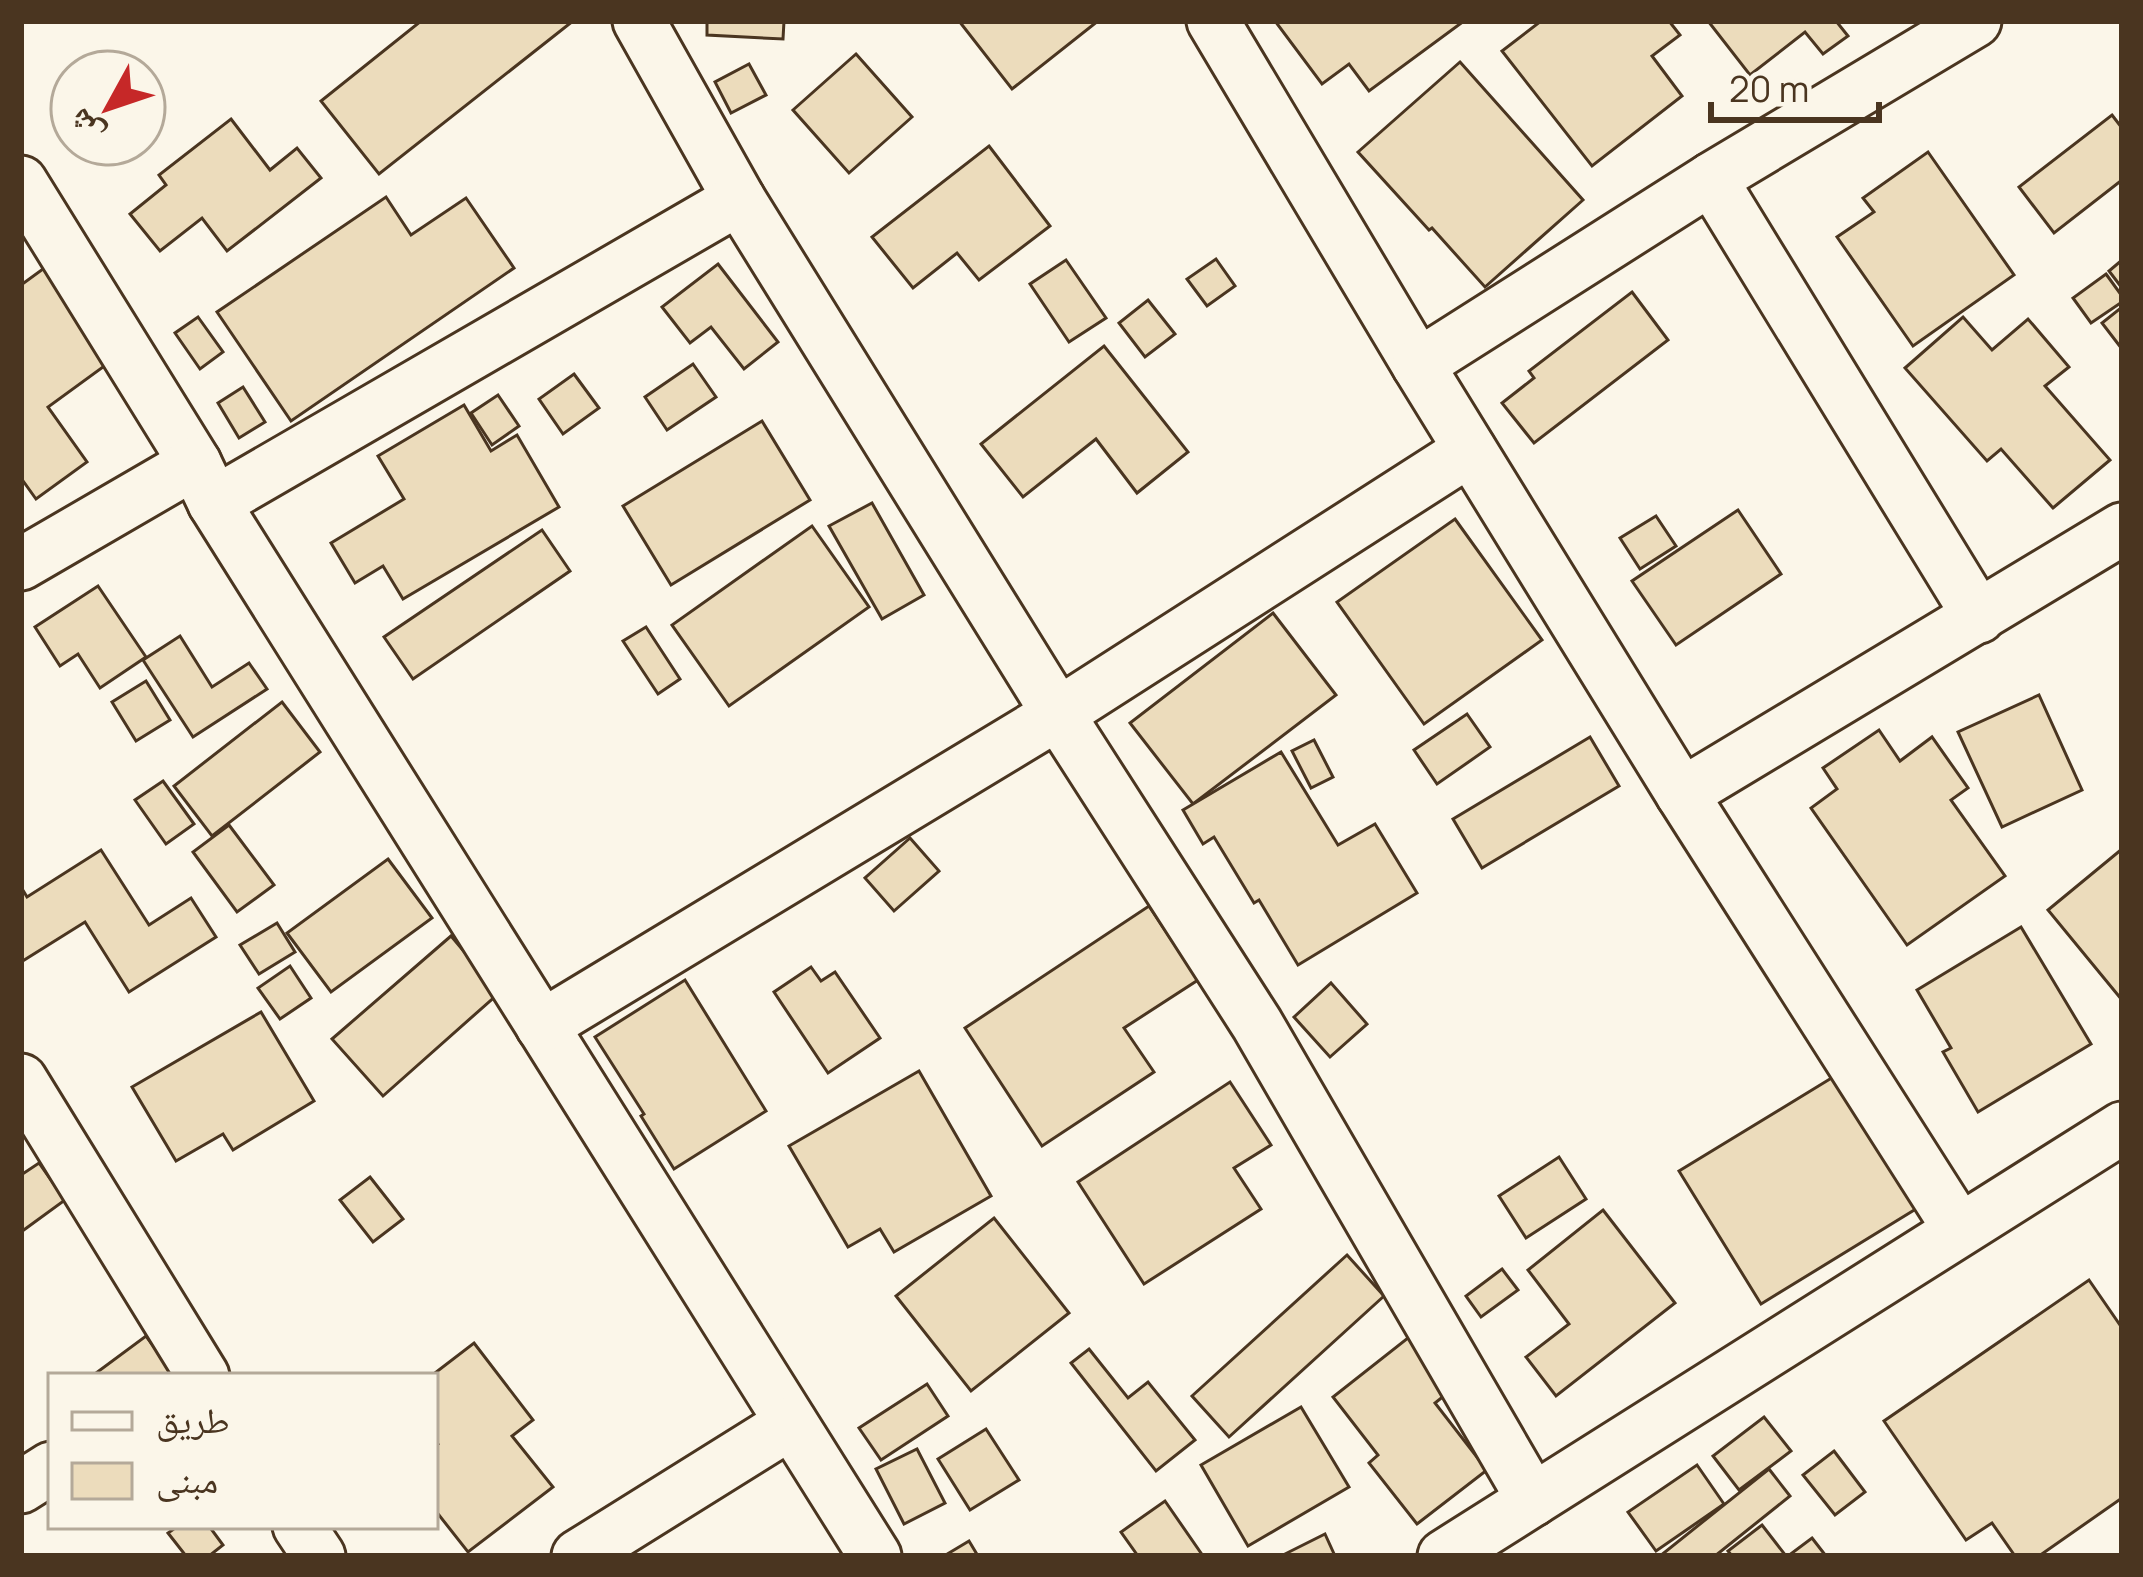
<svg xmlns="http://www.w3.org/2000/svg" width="2143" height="1577" font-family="Manrope,'Noto Naskh Arabic',sans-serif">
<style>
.building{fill:#ecdcbc;stroke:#4a3520;stroke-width:3}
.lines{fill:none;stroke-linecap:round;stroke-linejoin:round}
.street-casing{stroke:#4a3520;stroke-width:57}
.street{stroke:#fbf6e9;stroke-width:51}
</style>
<rect width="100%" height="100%" fill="#fbf6e9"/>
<g class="building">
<path d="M421 21H573L379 174 321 101Z"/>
<path d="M707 21H784L783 39 707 35Z"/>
<path d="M959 21H1098L1012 89Z"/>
<path d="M1275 21H1464L1369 91 1349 64 1322 84Z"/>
<path d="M1541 21H1669L1680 35 1652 56 1682 96 1592 166 1502 51Z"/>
<path d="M1708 21H1836L1848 36 1823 54 1805 32 1750 75Z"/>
<path d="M856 54 912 117 849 173 793 110Z"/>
<path d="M1460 62 1583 200 1485 287 1432 228 1429 230 1358 152Z"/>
<path d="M749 64 766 95 731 113 715 82Z"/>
<path d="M2112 115 2122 128V180L2054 233 2019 187Z"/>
<path d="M231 119 270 170 297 148 321 178 227 251 202 218 160 251 130 214 166 185 159 175Z"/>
<path d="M989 146 1050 226 979 280 957 253 913 288 872 237Z"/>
<path d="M1928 152 2014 275 1913 346 1837 237 1874 212 1863 198Z"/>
<path d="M386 197 411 235 466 198 514 268 291 421 217 312Z"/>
<path d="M58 258 125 351 48 407 87 462 36 499 21 478V285Z"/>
<path d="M1216 259 1235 286 1207 306 1187 279Z"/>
<path d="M1066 260 1106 318 1069 342 1030 284Z"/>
<path d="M2122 260V288L2109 271Z"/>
<path d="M718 264 778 342 744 369 711 327 690 343 662 307Z"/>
<path d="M2106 274 2122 296V302L2091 323 2073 298Z"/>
<path d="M1632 292 1668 340 1534 443 1502 403 1534 378 1529 371Z"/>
<path d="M1148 300 1175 334 1145 357 1119 323Z"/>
<path d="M2122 307V349L2102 323Z"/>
<path d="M198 317 223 352 200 369 175 333Z"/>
<path d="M1963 317 1992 350 2028 319 2069 367 2045 386 2110 460 2053 508 2001 449 1987 461 1905 368Z"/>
<path d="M1104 346 1188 452 1137 493 1096 439 1023 497 981 444Z"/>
<path d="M693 364 716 397 667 430 645 397Z"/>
<path d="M574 374 599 408 563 434 539 399Z"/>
<path d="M243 387 265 422 239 438 218 403Z"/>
<path d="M498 395 519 426 492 445 471 413Z"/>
<path d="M464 405 491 451 517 435 559 507 403 599 383 566 355 583 331 543 404 499 378 456Z"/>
<path d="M762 421 810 500 671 585 623 506Z"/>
<path d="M872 503 924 595 882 619 829 526Z"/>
<path d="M1738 510 1781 574 1676 645 1632 581Z"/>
<path d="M1656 516 1676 546 1640 569 1620 538Z"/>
<path d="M1455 519 1542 640 1424 724 1337 602Z"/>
<path d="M812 526 869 607 729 706 672 625Z"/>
<path d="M542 530 570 571 413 679 384 637Z"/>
<path d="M98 586 146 657 100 688 78 654 60 666 35 627Z"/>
<path d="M1273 613 1336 695 1193 804 1130 723Z"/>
<path d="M646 627 680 679 658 694 623 641Z"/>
<path d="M180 636 212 687 249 663 267 689 193 737 143 660Z"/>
<path d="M146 681 170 720 136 741 112 702Z"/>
<path d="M2039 695 2082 790 2002 827 1958 732Z"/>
<path d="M282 702 320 752 212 836 174 786Z"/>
<path d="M1467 714 1490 747 1437 784 1414 750Z"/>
<path d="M1879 730 1900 761 1932 737 1968 788 1951 800 2005 876 1907 945 1811 808 1837 789 1823 768Z"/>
<path d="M1590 737 1619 786 1482 868 1453 819Z"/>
<path d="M1314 740 1333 777 1311 788 1292 751Z"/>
<path d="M1281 752 1338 845 1375 824 1417 893 1298 965 1259 900 1254 903 1214 837 1203 844 1183 810Z"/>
<path d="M163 781 194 824 166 844 135 800Z"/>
<path d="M229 825 274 885 237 912 193 852Z"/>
<path d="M910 838 939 871 894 911 865 878Z"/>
<path d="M2122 849V1000L2048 910Z"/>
<path d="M101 850 149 925 191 898 216 937 129 992 85 922 21 962V887L27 897Z"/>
<path d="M388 859 432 918 331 992 287 933Z"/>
<path d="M1149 906 1198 980 1124 1028 1154 1072 1042 1146 965 1028Z"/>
<path d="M277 923 295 952 259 974 240 945Z"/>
<path d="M2021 927 2091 1044 1978 1112 1943 1052 1951 1048 1917 990Z"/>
<path d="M451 936 499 993 383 1096 332 1039Z"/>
<path d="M290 966 311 998 280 1019 258 988Z"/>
<path d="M811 967 821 981 835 972 880 1038 828 1073 774 992Z"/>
<path d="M685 980 766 1111 674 1169 641 1116 644 1114 595 1037Z"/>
<path d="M1331 983 1367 1024 1330 1057 1294 1017Z"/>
<path d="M261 1012 314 1101 233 1150 223 1134 176 1161 132 1087Z"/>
<path d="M919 1071 991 1196 894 1252 880 1229 848 1247 789 1146Z"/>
<path d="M1843 1071 1924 1204 1761 1304 1679 1171Z"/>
<path d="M1230 1082 1271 1145 1234 1168 1261 1209 1144 1284 1078 1182Z"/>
<path d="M1559 1157 1586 1199 1526 1238 1499 1196Z"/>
<path d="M39 1163 65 1200 21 1232V1175Z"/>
<path d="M370 1177 403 1219 373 1242 340 1200Z"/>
<path d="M1603 1210 1675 1303 1556 1396 1526 1357 1569 1324 1528 1270Z"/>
<path d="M994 1218 1069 1313 971 1391 896 1296Z"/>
<path d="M1347 1255 1384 1296 1229 1437 1192 1396Z"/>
<path d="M1502 1269 1518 1290 1481 1317 1466 1296Z"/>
<path d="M2089 1280 2122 1328V1498L2039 1556H2015L1992 1523 1966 1540 1884 1421Z"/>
<path d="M1418 1330 1460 1383 1435 1403 1487 1470 1417 1524 1369 1463 1378 1455 1333 1397Z"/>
<path d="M146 1336 174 1374 172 1376H92Z"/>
<path d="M474 1343 533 1420 512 1436 553 1487 468 1552 435 1510V1446L438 1444 435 1439V1376H431Z"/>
<path d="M1089 1349 1128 1398 1148 1382 1195 1440 1156 1471 1071 1363Z"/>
<path d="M927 1384 948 1416 881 1460 859 1428Z"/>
<path d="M1301 1407 1349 1487 1248 1546 1201 1465Z"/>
<path d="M1764 1417 1791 1451 1739 1490 1713 1456Z"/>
<path d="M986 1429 1019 1480 970 1510 938 1459Z"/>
<path d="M917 1449 945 1503 904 1524 876 1469Z"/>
<path d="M1834 1451 1865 1492 1835 1515 1803 1475Z"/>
<path d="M1697 1465 1724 1504 1656 1551 1628 1512Z"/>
<path d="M1769 1469 1790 1496 1715 1556H1660Z"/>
<path d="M1165 1501 1203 1556H1138L1121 1532Z"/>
<path d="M1762 1525 1786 1556H1732L1728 1551Z"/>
<path d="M178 1526H209L223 1545 209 1556H186L168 1533Z"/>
<path d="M1325 1534 1335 1556H1281Z"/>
<path d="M1812 1538 1826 1556H1788Z"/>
<path d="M969 1541 978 1556H944Z"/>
</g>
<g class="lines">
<defs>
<g id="street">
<path d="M639 21 739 199 1058 714 1257 1024 1533 1500"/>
<path d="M1213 21 1418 365 1682 794 1959 1229"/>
<path d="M1711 179 1979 617"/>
<path d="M21 182 195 463 214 503 875 1556"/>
<path d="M1418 365 1711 179 1975 21"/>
<path d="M214 503 739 199"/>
<path d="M21 564 195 463"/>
<path d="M1682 794 2122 529"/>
<path d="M542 1026 1058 714 1470 450"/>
<path d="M21 1080 203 1376"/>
<path d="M21 1487 51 1468"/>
<path d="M299 1526 319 1556"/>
<path d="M578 1556 791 1423"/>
<path d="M1444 1556 2122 1128"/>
</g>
</defs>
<use href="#street" class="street-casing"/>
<use href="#street" class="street"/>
</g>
<rect width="2143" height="1577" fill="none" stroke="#4a3520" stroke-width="48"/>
<rect x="48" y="1373" width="390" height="156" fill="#fbf6e9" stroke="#b4a999" stroke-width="3"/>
<rect x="72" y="1412" width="60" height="18" fill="#fbf6e9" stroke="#b4a999" stroke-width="3"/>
<text x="156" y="1433" font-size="36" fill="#4a3520">طريق</text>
<rect x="72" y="1463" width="60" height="36" fill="#ecdcbc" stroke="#b4a999" stroke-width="3"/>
<text x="156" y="1493" font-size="36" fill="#4a3520">مبنى</text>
<g transform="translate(108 108) rotate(230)"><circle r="57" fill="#fbf6e9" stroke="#b4a999" stroke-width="3"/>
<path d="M0-9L21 45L0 30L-21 45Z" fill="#c62828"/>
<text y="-18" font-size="33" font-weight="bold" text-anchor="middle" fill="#4a3520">ش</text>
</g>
<path d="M1711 102v18h168v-18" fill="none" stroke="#4a3520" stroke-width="6"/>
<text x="1729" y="102" font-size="36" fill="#4a3520" stroke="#fbf6e9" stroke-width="9" paint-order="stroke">20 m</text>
</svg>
